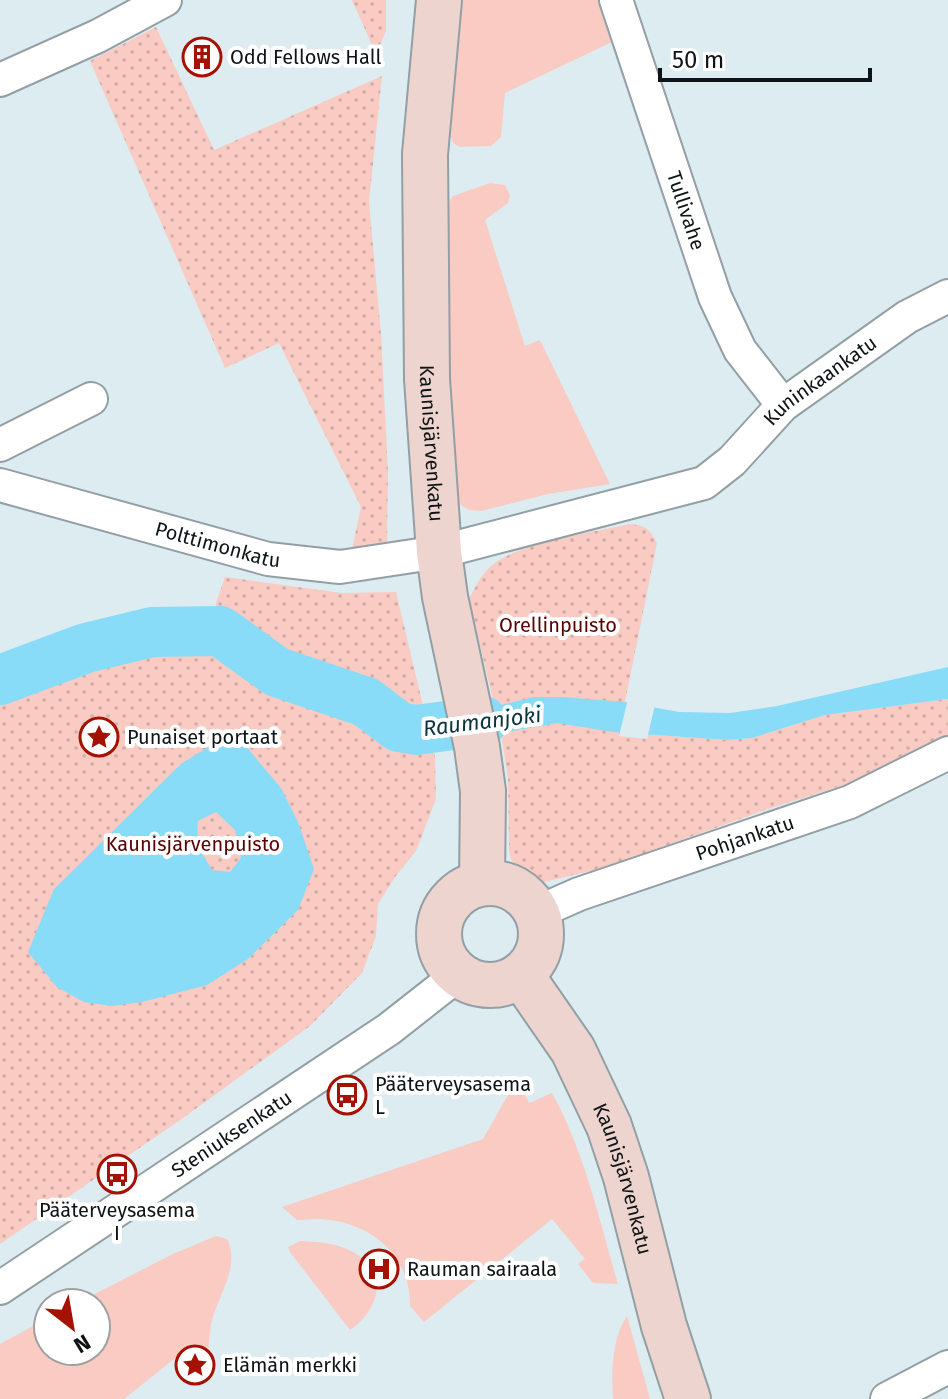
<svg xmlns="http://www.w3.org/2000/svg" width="948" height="1399" font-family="'Fira Sans',sans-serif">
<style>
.grass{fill:#f9cbc3}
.park{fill:url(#park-dots)}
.water{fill:#88dcf7;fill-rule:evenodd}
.pier{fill:#ddecf1}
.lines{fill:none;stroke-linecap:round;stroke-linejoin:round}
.river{stroke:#88dcf7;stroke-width:50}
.street-casing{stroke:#92a0a5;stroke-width:36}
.secondary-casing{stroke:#92a0a5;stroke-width:48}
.street{stroke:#fff;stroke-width:32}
.secondary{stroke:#eed4cf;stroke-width:44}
.labels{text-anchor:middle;stroke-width:8;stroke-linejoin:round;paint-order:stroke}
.poi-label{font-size:20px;fill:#0e1415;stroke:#fff;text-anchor:start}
.street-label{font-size:20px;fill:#0e1415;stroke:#fff}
.park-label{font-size:20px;fill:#590100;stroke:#fff}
.water-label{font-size:22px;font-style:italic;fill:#0b343f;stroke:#fff}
</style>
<defs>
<pattern id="park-dots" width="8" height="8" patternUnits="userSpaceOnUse" patternTransform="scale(2)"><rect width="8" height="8" fill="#f9cbc3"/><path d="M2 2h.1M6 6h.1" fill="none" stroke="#d4ada7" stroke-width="1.8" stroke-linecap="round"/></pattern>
</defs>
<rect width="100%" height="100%" fill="#ddecf1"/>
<g class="grass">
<path d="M460 0H599L612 42 505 93 501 137 491 146 460 147 453 143 451 137Z"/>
<path d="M490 183 505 185 510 195 508 203 485 220 525 346 540 340 610 484 548 494 481 511 469 510 459 504 455 495 446 410V205L453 196Z"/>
<path d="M517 1079 529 1103 552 1093C585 1153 599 1219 618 1284L593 1283 578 1264 585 1259 552 1219 424 1322 410 1306C411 1259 375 1225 329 1220 318 1218 307 1220 297 1220L282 1207 483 1139Z"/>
<path d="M216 1236 227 1239C241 1267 217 1297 211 1324 208 1343 208 1362 208 1381L184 1351 124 1399H0V1344L48 1318V1351H96V1303H77L175 1253Z"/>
<path d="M300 1241C315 1242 330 1242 344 1248 389 1265 384 1306 350 1330L290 1252 288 1247Z"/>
<path d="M627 1316 629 1323 650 1399H613C611 1371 612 1339 627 1316Z"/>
</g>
<g class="park">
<path d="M352 0H386V31L376 54Z"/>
<path d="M156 27 214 150 382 76 369 202 381 334 388 472 387 549 351 554 361 507 279 343 225 368 90 61Z"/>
<path d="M629 524C645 525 650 529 657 543L625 702 614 732 727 740 752 738 825 715 948 699V735L885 772 768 809 603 868 544 882 519 874 511 859 509 849 508 779 501 733 469 599C476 586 482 572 495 563 524 542 592 533 629 524Z"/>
<path d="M225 577 342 593 396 592 435 756 436 799 416 851 395 877 378 904 376 936 362 973 310 1026 183 1118 0 1244V690L136 645 216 650V603Z"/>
</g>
<g class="water">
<path d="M948 667V699L825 715 752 738 727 740 613 732 557 723 501 733 438 739 416 730 446 713 493 707 534 697H564L625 702 679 712 730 713 777 706Z"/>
<path d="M239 738 281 788 298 822 314 869 298 910 248 959 207 985 142 1002 112 1006 84 1002 57 987 28 952 54 889 182 763 212 745ZM216 812 235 830 241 858 230 872 212 870 197 845 198 821Z"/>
</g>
<g class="pier">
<path d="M628 699 655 705 647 739 619 736Z"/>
<path d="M488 704 496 738 435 742 430 718 445 709Z"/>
</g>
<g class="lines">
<path class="river" d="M0 680 86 648 152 632 220 631 277 672 366 702 399 727 416 730 483 721"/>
<defs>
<g id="street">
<path id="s1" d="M616 0 715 297 740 350 783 405"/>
<path d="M0 80 98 36 165 0"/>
<path d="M0 445 91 399"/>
<path id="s2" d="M0 485 268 559 340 567 439 552 704 483 732 461 783 405 907 317 948 296"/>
<path id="s3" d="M536 913 579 894 850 802 948 753"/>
<path id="s4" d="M0 1288 389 1029 459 974"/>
<path d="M887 1399 948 1367"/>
</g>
<g id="secondary">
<path id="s5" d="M439 0 425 154 427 379 439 552 445 597 477 747 483 791 482 883"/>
<circle cx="490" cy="934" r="51"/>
<path id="s6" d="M521 975 573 1050 609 1126 626 1177 664 1326 688 1399"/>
</g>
</defs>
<use href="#street" class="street-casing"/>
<use href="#secondary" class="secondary-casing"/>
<use href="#street" class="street"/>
<use href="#secondary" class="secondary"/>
</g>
<defs>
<symbol id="building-ring" viewBox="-11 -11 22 22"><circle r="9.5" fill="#fff" stroke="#a51102" stroke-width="1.5"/><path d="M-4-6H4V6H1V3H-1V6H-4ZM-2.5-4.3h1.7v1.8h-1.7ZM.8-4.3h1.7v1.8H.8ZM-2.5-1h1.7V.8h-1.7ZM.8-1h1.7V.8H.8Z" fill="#a51102"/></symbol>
<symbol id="sight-ring" viewBox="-11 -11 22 22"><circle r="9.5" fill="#fff" stroke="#a51102" stroke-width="1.5"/><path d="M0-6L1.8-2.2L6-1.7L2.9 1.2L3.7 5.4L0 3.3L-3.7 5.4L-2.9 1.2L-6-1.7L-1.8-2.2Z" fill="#a51102"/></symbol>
<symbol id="bus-ring" viewBox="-11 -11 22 22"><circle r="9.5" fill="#fff" stroke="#a51102" stroke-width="1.5"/><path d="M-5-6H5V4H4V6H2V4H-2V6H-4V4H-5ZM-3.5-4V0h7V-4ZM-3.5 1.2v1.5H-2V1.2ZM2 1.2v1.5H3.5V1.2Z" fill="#a51102"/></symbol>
<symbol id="hospital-ring" viewBox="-11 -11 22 22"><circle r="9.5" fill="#fff" stroke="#a51102" stroke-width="1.5"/><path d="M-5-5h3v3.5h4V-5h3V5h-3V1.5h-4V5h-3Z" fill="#a51102"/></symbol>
</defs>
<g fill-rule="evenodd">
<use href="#building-ring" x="180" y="35" width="44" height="44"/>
<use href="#sight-ring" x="77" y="715" width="44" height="44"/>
<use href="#bus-ring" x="325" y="1073" width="44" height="44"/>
<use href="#bus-ring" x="95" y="1152" width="44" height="44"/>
<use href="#hospital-ring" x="357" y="1247" width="44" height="44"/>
<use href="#sight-ring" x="173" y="1343" width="44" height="44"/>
</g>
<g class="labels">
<g class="poi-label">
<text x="230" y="64">Odd Fellows Hall</text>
<text x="127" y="744">Punaiset portaat</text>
<text x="375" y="1091">Pääterveysasema<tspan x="375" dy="23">L</tspan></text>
<text x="117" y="1217" text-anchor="middle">Pääterveysasema<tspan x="117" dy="23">I</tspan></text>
<text x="407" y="1276">Rauman sairaala</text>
<text x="223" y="1372">Elämän merkki</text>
</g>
<g class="street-label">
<text dy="7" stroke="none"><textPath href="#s1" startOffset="222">Tullivahe</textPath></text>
<text dy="7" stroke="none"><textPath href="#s2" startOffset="880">Kuninkaankatu</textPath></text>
<text dy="7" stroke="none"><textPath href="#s5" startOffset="444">Kaunisjärvenkatu</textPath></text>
<text dy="7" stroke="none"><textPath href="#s2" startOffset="226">Polttimonkatu</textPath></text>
<text dy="7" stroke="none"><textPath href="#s3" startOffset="222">Pohjankatu</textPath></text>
<text dy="7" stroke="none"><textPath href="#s4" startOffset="278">Steniuksenkatu</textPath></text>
<text dy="7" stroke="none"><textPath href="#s6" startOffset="230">Kaunisjärvenkatu</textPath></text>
</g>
<g class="park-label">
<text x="558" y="632">Orellinpuisto</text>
<text x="193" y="851">Kaunisjärvenpuisto</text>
</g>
<g class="water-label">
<text transform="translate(482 721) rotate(-7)" y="8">Raumanjoki</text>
</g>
</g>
<g transform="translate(72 1327) rotate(149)"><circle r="38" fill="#ffffff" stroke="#9fa1a1" stroke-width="2"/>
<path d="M0-6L14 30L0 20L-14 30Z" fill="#a51102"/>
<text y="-12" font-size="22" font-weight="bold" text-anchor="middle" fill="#0e1415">N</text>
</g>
<path d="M660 68v12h210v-12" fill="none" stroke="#0e1415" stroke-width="4"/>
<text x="672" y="68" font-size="24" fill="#0e1415" stroke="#ffffff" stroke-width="6" paint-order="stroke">50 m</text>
</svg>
